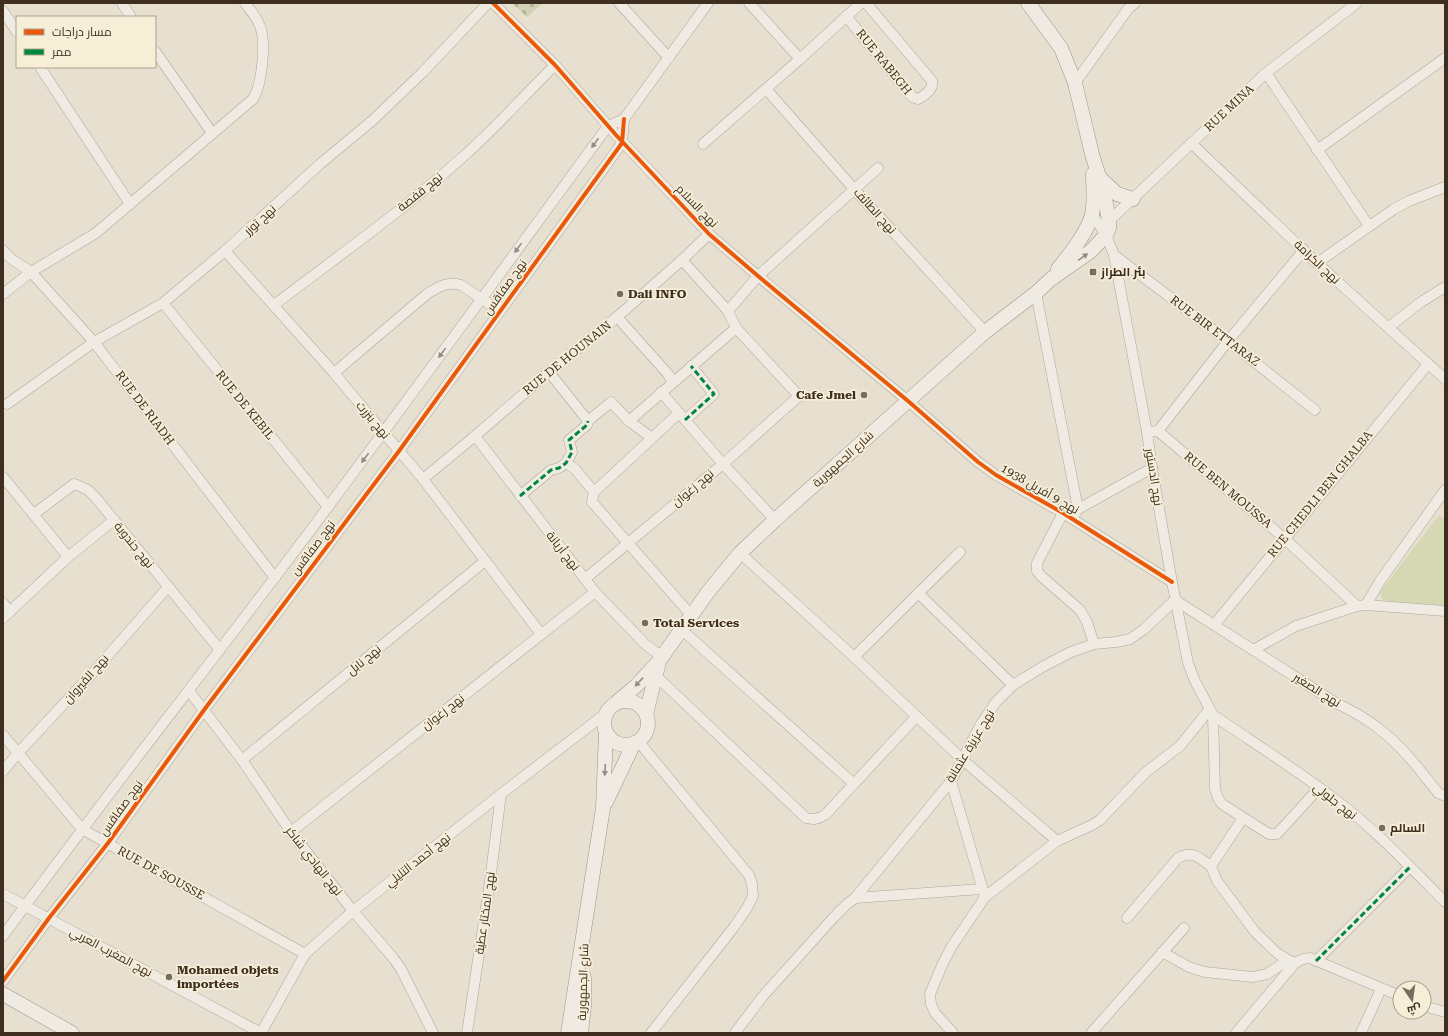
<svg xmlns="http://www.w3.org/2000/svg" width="1448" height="1036" font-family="'Roboto Serif',Cairo,serif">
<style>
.cemetery{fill:url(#cemetery-stones)}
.garden{fill:#d6d7b3}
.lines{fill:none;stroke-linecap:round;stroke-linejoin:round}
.street-casing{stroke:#ada599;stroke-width:11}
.secondary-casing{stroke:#9c958a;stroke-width:15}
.street{stroke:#efebe3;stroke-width:10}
.secondary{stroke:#efebe3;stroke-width:14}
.quiet{stroke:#00873e;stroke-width:3;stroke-dasharray:6 3;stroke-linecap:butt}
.cycleway-casing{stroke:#f7eed8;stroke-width:6}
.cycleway{stroke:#e8590c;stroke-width:4}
.oneway{fill:#968c82}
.poi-dot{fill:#786c5e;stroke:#f7eed8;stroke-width:1.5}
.labels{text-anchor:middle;stroke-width:3.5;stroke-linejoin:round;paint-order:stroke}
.street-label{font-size:12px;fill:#3d2e20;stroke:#f7eed8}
.poi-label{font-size:12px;font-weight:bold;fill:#3d2e20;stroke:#f7eed8;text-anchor:start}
</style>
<defs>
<pattern id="cemetery-stones" width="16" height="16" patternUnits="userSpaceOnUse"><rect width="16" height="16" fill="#d1d1b3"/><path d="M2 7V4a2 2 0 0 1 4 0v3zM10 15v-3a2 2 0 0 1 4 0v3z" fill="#b4b49a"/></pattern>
</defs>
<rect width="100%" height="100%" fill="#e7e0d1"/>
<path class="cemetery" d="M512 3H543L527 17Z"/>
<path class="garden" d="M1439 515 1445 520V605L1390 604C1384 601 1381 599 1380 592Z"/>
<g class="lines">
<defs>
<g id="street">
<path d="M122 3 131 17"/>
<path d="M493 3 555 65 616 135 709 234 758 276 908 401 978 462 996 475 1063 513 1172 582"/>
<path d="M619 3 669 58"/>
<path d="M749 3 800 59"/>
<path d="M3 11 17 32"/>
<path d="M846 16 912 97 918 99C925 95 934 89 932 81L866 3"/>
<path d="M155 51 212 133"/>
<path d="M40 67 130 204"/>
<path d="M1266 73 1369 226"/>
<path d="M1075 83 1128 9 1135 3"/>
<path d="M766 89 854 189 985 332"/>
<path d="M624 119 708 3"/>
<path d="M1191 143 1317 263 1445 379"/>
<path d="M703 144 800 59 861 3"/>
<path d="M1317 150 1445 58"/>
<path d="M1092 214 1106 235 1114 255 1147 432 1152 468 1172 582 1188 663 1195 681 1213 715C1254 743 1297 770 1336 800 1376 830 1410 867 1445 902"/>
<path d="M1109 221 1266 73 1357 3"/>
<path d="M3 250 10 258 31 272 94 342 275 578"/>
<path d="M225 251 334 373 384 433 423 479 541 634"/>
<path d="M1114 255 1228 341 1315 410"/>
<path d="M1317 263 1394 209 1409 201 1445 187"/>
<path d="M1036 293 1078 509"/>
<path d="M3 294 31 272 96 233 253 99C262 85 267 39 259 24 256 16 250 10 245 3"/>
<path d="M163 303 328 507"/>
<path d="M274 305C338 256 405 209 465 155 496 127 525 95 555 65"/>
<path d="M728 311 758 276 878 168"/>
<path d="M617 317 668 374 673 382"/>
<path d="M1389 327 1421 302 1445 287"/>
<path d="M549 372 588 421"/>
<path d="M334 373 427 294C438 287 447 281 461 285L500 311"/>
<path d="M661 392 723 464 775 520"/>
<path d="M7 404 94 342 163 303 225 251 320 164 373 120 423 72 488 3"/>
<path d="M685 420 714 394 691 366"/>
<path d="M629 421 736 328"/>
<path d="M1158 431 1228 341 1304 250"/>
<path d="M1147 432 1158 431 1284 538 1357 606"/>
<path d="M475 436 595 592 645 644 662 657"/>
<path d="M566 463 575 469 594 492 592 502 691 615"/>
<path d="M3 477 68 557"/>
<path d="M423 479 475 436 549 372 617 317 682 260 709 234"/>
<path d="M594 492 679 413"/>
<path d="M520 496 551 470 559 468 566 463 572 452 569 440 587 425 588 421 611 402 629 421 652 438"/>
<path d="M1063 513 1037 563V571L1041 576 1080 610 1087 622 1094 644"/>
<path d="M34 514 74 484 77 485 88 490 96 498 220 650"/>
<path d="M1075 514 1078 509 1152 468"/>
<path d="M740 553 854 657 963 760 1057 841"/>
<path d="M585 579 723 464 799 396 736 328 728 311 682 260"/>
<path d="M918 593 1013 685"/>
<path d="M3 603 10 612"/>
<path d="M1366 605 1380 581 1445 490"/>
<path d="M3 618 68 557 114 520"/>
<path d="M1214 625 1428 364"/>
<path d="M682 630 854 784"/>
<path d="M1253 650 1296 626 1357 606 1366 605 1445 611"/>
<path d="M854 657 960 552"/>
<path d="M656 676 806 818C814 820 818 819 825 815L916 717"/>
<path d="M189 691 242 760 291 832 353 911 394 959 401 969 433 1033"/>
<path d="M1213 715 1215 789 1218 798 1222 804 1269 834H1277L1319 788"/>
<path d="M3 735 82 829 305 954"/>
<path d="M638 741 749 875 752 884 753 896 747 908 734 927 651 1033"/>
<path d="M242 760 485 561"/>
<path d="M3 771 18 753 98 667 168 587"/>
<path d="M951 781 984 894"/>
<path d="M1243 818 1211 866 1217 881 1255 932 1277 953 1288 960 1295 963 1303 959 1310 958 1400 996"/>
<path d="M291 832 595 592"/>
<path d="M3 894 261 1033"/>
<path d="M855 898 951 781 981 724 996 702 1013 685 1044 666 1071 652 1094 644 1116 642 1130 639 1143 630 1175 600 1336 703C1351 710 1365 718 1378 728 1402 746 1420 770 1438 793L1445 796"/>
<path d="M1127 918 1178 858C1193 850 1199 858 1211 866"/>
<path d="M3 936C92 814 185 696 276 576 389 427 498 276 608 126L624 119"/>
<path d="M1162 952 1189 967 1205 972 1253 977 1267 974 1288 960"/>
<path d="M1316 961 1410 867"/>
<path d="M3 981 49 918 108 843 204 710 399 451 622 143 624 119"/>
<path d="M1424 1006 1445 1012"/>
<path d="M1092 1032 1184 928"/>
<path d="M261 1033 305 954 353 911 501 794 605 714"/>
<path d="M467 1033 490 881 501 794"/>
<path d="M735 1033 763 996 834 917 847 904 855 898 982 889"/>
<path d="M953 1033 935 1013 931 1004 930 994 943 963 952 946 985 897 1057 841 1092 825 1100 820 1146 772 1180 746 1209 710"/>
<path d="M1236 1033 1295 963"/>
<path d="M1361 1033 1381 989"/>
</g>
<g id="secondary">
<path d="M1100 178 1117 194 1133 199"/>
<path d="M1058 269C1069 255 1088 232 1092 214 1095 201 1093 187 1093 174"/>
<circle cx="626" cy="723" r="22"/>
<path d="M617 702 636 686 659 661 708 592 740 553 775 520 985 332 1036 293 1051 279 1091 251 1106 235 1109 228V221L1104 193 1092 154 1075 83 1061 48 1028 3"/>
<path d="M646 714 659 662"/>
<path d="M606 802 634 743"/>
<path d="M3 994 72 1033"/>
<path d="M568 1033 603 808 606 731"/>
<path d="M581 1033 584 1006V977"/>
</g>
</defs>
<use href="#street" class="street-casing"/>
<use href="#secondary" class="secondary-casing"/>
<use href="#street" class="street"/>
<use href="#secondary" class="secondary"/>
<g class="quiet">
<path d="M685 420 714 394 691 366"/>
<path d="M520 496 551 470 559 468 566 463 572 452 569 440 587 425 588 421"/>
<path d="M1316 961 1410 867"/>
</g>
<defs>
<g id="cycleway">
<path d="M493 3 555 65 616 135 709 234 758 276 908 401 978 462 996 475 1063 513 1172 582"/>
<path d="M3 981 49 918 108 843 204 710 399 451 622 143 624 119"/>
</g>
</defs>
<use href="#cycleway" class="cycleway-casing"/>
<use href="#cycleway" class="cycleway"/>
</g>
<defs><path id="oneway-solid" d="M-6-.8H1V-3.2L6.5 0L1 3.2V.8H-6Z"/></defs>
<g class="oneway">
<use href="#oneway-solid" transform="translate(595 143) rotate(126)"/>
<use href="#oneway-solid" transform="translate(518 248) rotate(126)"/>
<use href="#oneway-solid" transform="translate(1083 257) rotate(-35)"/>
<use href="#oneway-solid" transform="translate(442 353) rotate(126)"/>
<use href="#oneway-solid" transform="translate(365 458) rotate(127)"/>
<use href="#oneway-solid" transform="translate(639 682) rotate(133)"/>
<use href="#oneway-solid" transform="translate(605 770) rotate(93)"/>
</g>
<g class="poi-dot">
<rect x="1089" y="268" width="8" height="8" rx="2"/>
<circle cx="620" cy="294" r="4"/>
<circle cx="864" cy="395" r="4"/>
<circle cx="645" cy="623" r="4"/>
<circle cx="1382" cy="828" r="4"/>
<circle cx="169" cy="977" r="4"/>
</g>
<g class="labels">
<g class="street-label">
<text transform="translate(884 62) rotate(51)" y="4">RUE RABEGH</text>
<text transform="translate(1229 108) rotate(-43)" y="4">RUE MINA</text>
<text transform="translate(420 192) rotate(-39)" y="4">نهج قفصة</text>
<text transform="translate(697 206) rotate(46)" y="4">نهج السلام</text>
<text transform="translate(875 211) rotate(48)" y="4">نهج الطائف</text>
<text transform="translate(260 220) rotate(-42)" y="4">نهج توزر</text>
<text transform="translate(1317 262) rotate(43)" y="4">نهج الكرامة</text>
<text transform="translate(505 287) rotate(-54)" y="4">نهج صفاقس</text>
<text transform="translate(1215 331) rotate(37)" y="4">RUE BIR ETTARAZ</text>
<text transform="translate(567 358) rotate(-39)" y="4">RUE DE HOUNAIN</text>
<text transform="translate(245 405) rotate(51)" y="4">RUE DE KEBIL</text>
<text transform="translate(145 408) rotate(53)" y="4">RUE DE RIADH</text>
<text transform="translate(373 420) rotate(50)" y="4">نهج بنزرت</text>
<text transform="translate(843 459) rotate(-42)" y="4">شارع الجمهورية</text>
<text transform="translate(1154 477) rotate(81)" y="4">نهج الدستور</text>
<text transform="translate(693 488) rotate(-40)" y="4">نهج زغوان</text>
<text transform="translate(1040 489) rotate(30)" y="4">نهج 9 أفريل 1938</text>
<text transform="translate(1228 490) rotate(40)" y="4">RUE BEN MOUSSA</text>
<text transform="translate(1320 494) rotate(-51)" y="4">RUE CHEDLI BEN GHALBA</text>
<text transform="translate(134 545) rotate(51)" y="4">نهج جندوبة</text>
<text transform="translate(313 548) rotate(-53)" y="4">نهج صفاقس</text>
<text transform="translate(563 551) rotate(52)" y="4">نهج أريانة</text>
<text transform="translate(364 660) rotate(-39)" y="4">نهج نابل</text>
<text transform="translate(86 679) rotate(-48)" y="4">نهج القيروان</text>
<text transform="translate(1317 690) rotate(32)" y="4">نهج الصغير</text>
<text transform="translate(443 712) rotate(-38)" y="4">نهج زغوان</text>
<text transform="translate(970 746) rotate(-59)" y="4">نهج عزيزة عثمانة</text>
<text transform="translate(1335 801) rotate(38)" y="4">نهج جلولي</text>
<text transform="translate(121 808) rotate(-54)" y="4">نهج صفاقس</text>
<text transform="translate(418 860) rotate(-38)" y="4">نهج أحمد التليلي</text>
<text transform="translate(314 861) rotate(52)" y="4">نهج الهادي شاكر</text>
<text transform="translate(161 873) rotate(29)" y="4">RUE DE SOUSSE</text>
<text transform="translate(485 913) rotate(-82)" y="4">نهج المختار عطية</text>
<text transform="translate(111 952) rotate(28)" y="4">نهج المغرب العربي</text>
<text transform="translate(583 982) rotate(-88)" y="4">شارع الجمهورية</text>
</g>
<g class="poi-label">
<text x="1101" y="276">بئر الطراز</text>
<text x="628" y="298">Dali INFO</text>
<text x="856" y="399" text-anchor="end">Cafe Jmel</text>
<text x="653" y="627">Total Services</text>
<text x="1390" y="832">السالم</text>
<text x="177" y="974">Mohamed objets<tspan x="177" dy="14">importées</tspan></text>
</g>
</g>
<rect width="1448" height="1036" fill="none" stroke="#3d2e20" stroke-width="8"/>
<rect x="16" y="16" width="140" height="52" fill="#f7eed8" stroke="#ada18e"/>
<rect x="24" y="29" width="20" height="6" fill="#e8590c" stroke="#ada18e"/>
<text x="52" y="36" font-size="12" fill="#3d2e20">مسار دراجات</text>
<rect x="24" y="49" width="20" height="6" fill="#00873e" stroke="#ada18e"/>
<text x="52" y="56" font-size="12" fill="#3d2e20">ممر</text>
<g transform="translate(1412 1000) rotate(167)"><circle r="19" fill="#f7eed8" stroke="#ada18e"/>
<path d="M0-3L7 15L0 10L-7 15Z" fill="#786c5e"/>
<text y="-6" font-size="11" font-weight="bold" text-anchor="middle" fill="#3d2e20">ش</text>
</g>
</svg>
